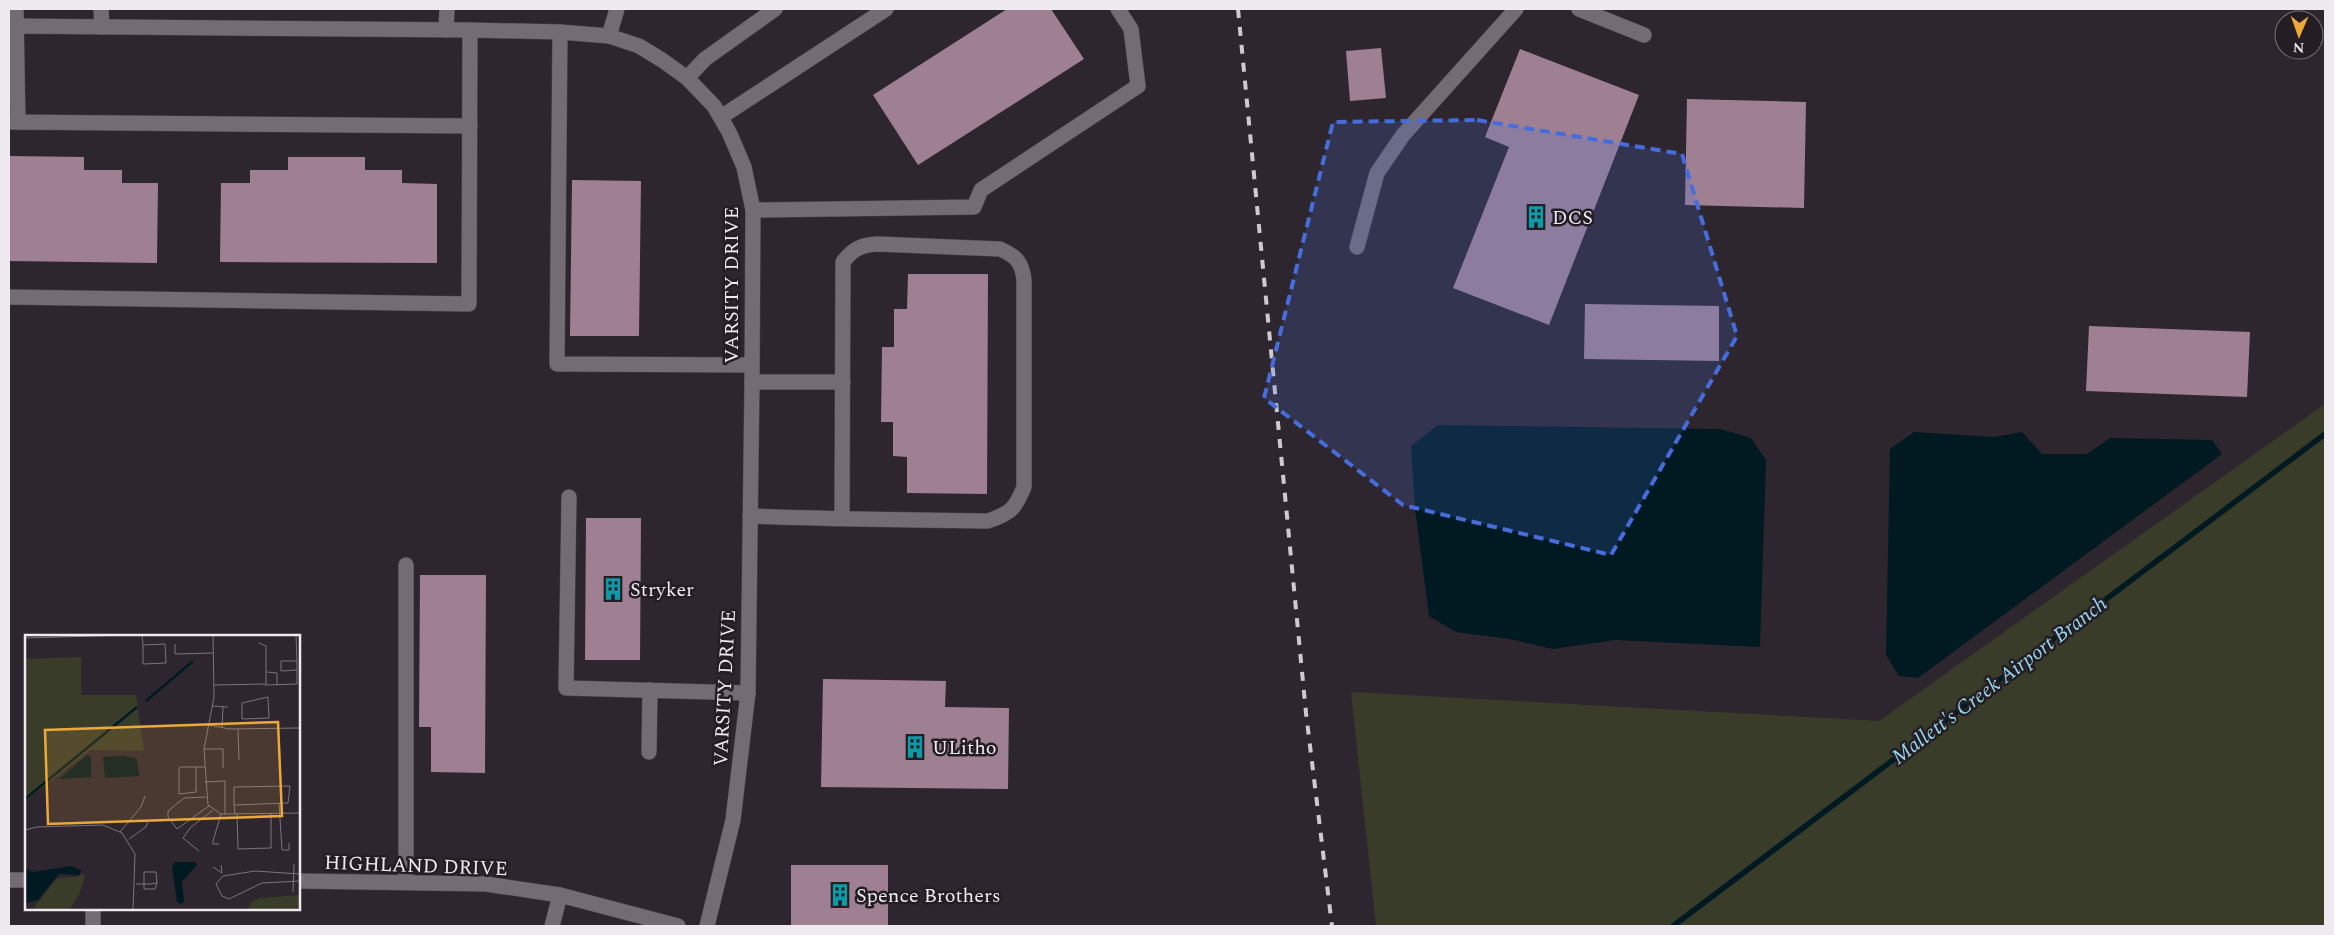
<svg xmlns="http://www.w3.org/2000/svg" width="2334" height="935" font-family="Spectral,serif">
<style>
.green{fill:#3a3c2a}
.water{fill:#011920}
.lines{fill:none;stroke-linecap:round;stroke-linejoin:round}
.stream{stroke:#011920;stroke-width:5.5}
.building{fill:#9e8092}
.minor-casing{stroke:#4a444a;stroke-width:16}
.minor{stroke:#746c75;stroke-width:15}
.rail{stroke:#d0cad0;stroke-width:4;stroke-dasharray:9 9;stroke-linecap:butt}
.marked{fill:#476ddd;fill-opacity:0.2;stroke:#476ddd;stroke-width:4;stroke-dasharray:10 6;stroke-linejoin:round}
.labels{text-anchor:middle;stroke-width:5;stroke-linejoin:round;paint-order:stroke}
.poi-label{font-size:20px;fill:#efeaef;stroke:#241d24;text-anchor:start}
.street-label{font-size:20px;fill:#efeaef;stroke:#241d24}
.water-label{font-size:21px;font-style:italic;fill:#95d9ee;stroke:#241d24}
.inset-river{fill:none;stroke:#011920;stroke-width:2.5}
.inset-road{fill:none;stroke:#7b747b;stroke-width:1}
.view{fill:#eca93a;fill-opacity:0.15;stroke:#eca93a;stroke-width:2.5}
.inset-edge{fill:none;stroke:#efeaef;stroke-width:2.5}
</style>
<rect width="100%" height="100%" fill="#2e262e"/>
<path class="green" d="M2325 404V926H1376L1351 692 1879 721Z"/>
<g class="water">
<path d="M1438 425 1720 429 1751 438 1766 460 1760 647 1615 640 1553 649 1510 639 1456 632 1429 616 1415 508 1411 446Z"/>
<path d="M1914 432 1994 437 2022 432 2042 454H2087L2110 438 2212 440 2222 454 1918 678 1899 676 1886 655 1890 449Z"/>
</g>
<g class="lines">
<path class="stream" d="M1673 926 2325 434"/>
</g>
<g class="building">
<path d="M1007 9H1051L1084 59 918 165 873 95Z"/>
<path d="M1381 48 1386 98 1350 101 1346 51Z"/>
<path d="M1520 49 1639 95 1549 325 1453 288 1509 147 1485 137Z"/>
<path d="M1687 99 1806 102 1804 208 1685 205Z"/>
<path d="M9 156 84 157V170H122V183H158L157 263 9 261Z"/>
<path d="M288 157H365V170H402V183L437 184V263L220 262 221 183H250V170H288Z"/>
<path d="M572 180 641 181 639 336H570Z"/>
<path d="M908 274H988L987 494 907 493V457L893 456V422H881L882 347H894V309H907Z"/>
<path d="M1585 304 1719 306V361L1584 359Z"/>
<path d="M2089 326 2250 332 2247 397 2086 391Z"/>
<path d="M586 518H641L640 660H585Z"/>
<path d="M420 575H486L485 773 431 772V727H419Z"/>
<path d="M823 679 946 681 945 707 1009 708 1008 789 821 787Z"/>
<rect x="791" y="865" width="97" height="60"/>
</g>
<g class="lines">
<defs>
<g id="minor">
<path d="M16 9 18 122"/>
<path d="M101 9 102 27"/>
<path d="M1579 9 1644 35"/>
<path d="M9 26 470 30 560 32 609 36 639 46 662 60 687 78 714 106 729 132 744 167 753 210 752 382 748 693 733 820 707 926"/>
<path d="M446 30 447 9"/>
<path d="M560 32 557 364 751 365"/>
<path d="M609 36 617 9"/>
<path d="M687 78 705 59 775 9"/>
<path d="M721 117 886 9"/>
<path d="M9 122 470 126"/>
<path d="M753 210 974 207 981 190 1138 86 1131 29 1118 9"/>
<path d="M1357 247 1377 173 1403 135 1516 9"/>
<path d="M9 297 469 304 470 30"/>
<path d="M752 382H843"/>
<path d="M569 497 566 688 748 693"/>
<path d="M750 516C829 519 909 520 988 521 1011 513 1015 509 1024 487V280C1022 262 1016 256 1000 249L877 244C861 245 853 249 843 262L842 518"/>
<path d="M406 565V881"/>
<path d="M649 752 650 690"/>
<path d="M9 880H26"/>
<path d="M299 881 486 884 560 895 678 926"/>
<path d="M93 926V909"/>
<path d="M552 926 560 895"/>
</g>
</defs>
<use href="#minor" class="minor-casing"/>
<use href="#minor" class="minor"/>
<path class="rail" d="M1238 9 1306 713 1332 926"/>
</g>
<path class="marked" d="M1477 120 1682 154 1737 336 1611 555 1403 505 1264 398 1333 122Z"/>
<defs>
<symbol id="building-bare" viewBox="-9 -9 18 18"><path d="M-4-6H4V6H1V3H-1V6H-4ZM-2.5-4.3h1.7v1.8h-1.7ZM.8-4.3h1.7v1.8H.8ZM-2.5-1h1.7V.8h-1.7ZM.8-1h1.7V.8H.8Z" fill="#0f9aa8" stroke="#241d24" stroke-width="2.5" paint-order="stroke"/></symbol>
</defs>
<g fill-rule="evenodd">
<use href="#building-bare" x="1520" y="201" width="32" height="32"/>
<use href="#building-bare" x="597" y="573" width="32" height="32"/>
<use href="#building-bare" x="899" y="731" width="32" height="32"/>
<use href="#building-bare" x="824" y="879" width="32" height="32"/>
</g>
<g class="labels">
<g class="poi-label">
<text x="1552" y="224">DCS</text>
<text x="630" y="596">Stryker</text>
<text x="932" y="754">ULitho</text>
<text x="856" y="902">Spence Brothers</text>
</g>
<g class="street-label">
<text transform="translate(731 285) rotate(-90)" y="7">VARSITY DRIVE</text>
<text transform="translate(724 688) rotate(-87)" y="7">VARSITY DRIVE</text>
<text transform="translate(416 865) rotate(2)" y="7">HIGHLAND DRIVE</text>
</g>
<g class="water-label">
<text transform="translate(1999 680) rotate(-37)" y="7">Mallett's Creek Airport Branch</text>
</g>
</g>
<g transform="translate(25 635)">
<rect width="275" height="275" fill="#2e262e"/>
<path d="M56 22V60H111L119 116 66 115 0 166V24ZM57 238 60 241 54 260 44 275H7L32 243 53 242ZM275 260V275H223L225 268 234 263Z" fill="#3a3c2a"/>
<path d="M62 120 66 122V142L34 144ZM99 121 112 124 114 141 80 143 78 122ZM150 227H170L172 230 157 247 159 267 155 269 152 267 147 232ZM46 231 56 235 55 240 34 239 13 265 0 268V233L8 237Z" fill="#011920"/>
<path class="inset-river" d="M121 66 168 26M0 164 112 72"/>
<path class="inset-road" d="M117 0 118 10V29L141 28 140 9 118 10M188 0 189 62 179 114 183 170 196 179 275 178M271 0 272 26V35L256 36V26H272M0 3 104 0M150 9V19L188 18M242 37 252 38V50M189 50 241 49V11L234 8M240 50 272 49V35M243 62 244 83 217 84V68ZM187 71 203 72M183 90 205 94 275 93M197 93 198 72M213 94 214 125M179 114H198V133M171 132V157L154 159V133L156 132H180M180 147 200 146V179M181 162 159 163 143 176V182L152 194 184 171M254 168 257 215H264V208M209 170 263 168 265 151 209 152V170L210 179M212 179 213 214 246 213V179M0 195 12 192 78 190 97 198 110 219 108 275M95 197 116 172 120 161M104 204 121 192 123 186M194 209H188V206L196 179M174 216 158 203 165 193 188 175M188 232 197 238 196 230M275 239 230 236 198 241 191 249 197 261 204 264 237 248 275 246M111 249H124L132 248 131 237H119V254H130L132 248M268 257 269 229"/>
<path class="view" d="M253 87 257 181 23 189 20 95Z"/>
<rect width="275" height="275" class="inset-edge"/>
</g>
<rect width="2334" height="935" fill="none" stroke="#efeaef" stroke-width="20"/>
<g transform="translate(2299 35) rotate(182)"><circle r="24" fill="#241d24" stroke="#756f75"/>
<path d="M0-4L9 19L0 12L-9 19Z" fill="#eca93a"/>
<text y="-8" font-size="14" font-weight="bold" text-anchor="middle" fill="#efeaef">N</text>
</g>
</svg>
